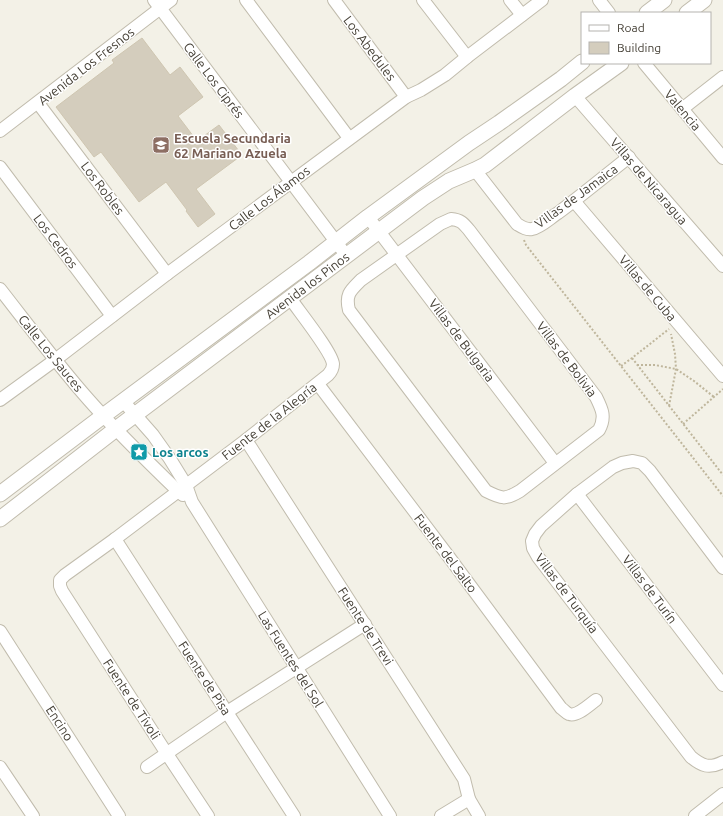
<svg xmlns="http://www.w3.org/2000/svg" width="723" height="816" font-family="Ubuntu,sans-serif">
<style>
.building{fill:#d4cdbd;stroke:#cfc6b1}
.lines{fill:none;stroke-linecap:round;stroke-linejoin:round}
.minor-casing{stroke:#c1bcad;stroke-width:14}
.tertiary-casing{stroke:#c1bcad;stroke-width:17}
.path{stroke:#bfb69c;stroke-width:2;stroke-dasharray:2 2;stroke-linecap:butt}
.minor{stroke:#fff;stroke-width:12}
.tertiary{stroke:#fff;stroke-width:15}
.labels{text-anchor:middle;stroke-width:3;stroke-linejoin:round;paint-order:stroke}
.street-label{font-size:13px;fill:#464137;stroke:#fff}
.education-label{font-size:13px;font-weight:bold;fill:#785e54;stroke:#fff;text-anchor:start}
.culture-label{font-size:13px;font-weight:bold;fill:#0d838f;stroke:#fff;text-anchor:start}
</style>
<rect width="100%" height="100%" fill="#f3f1e7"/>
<path class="building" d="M142 38 170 75 180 67 203 97 178 116 197 141 219 125 242 155 196 189 215 214 198 227 186 211 187 210 166 182 139 202 101 152 94 157 56 107 114 63 112 60Z"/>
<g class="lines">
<defs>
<g id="minor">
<path d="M154 0 346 255"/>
<path d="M246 0 349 138"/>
<path d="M334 0 406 97"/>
<path d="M423 0 467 57"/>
<path d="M510 0 522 15"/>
<path d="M599 0 609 13"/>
<path d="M644 63 723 158"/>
<path d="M575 96 723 266"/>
<path d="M38 103 167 274"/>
<path d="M682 109 723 77"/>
<path d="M0 131 171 0"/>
<path d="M0 167 112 316"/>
<path d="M475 170 517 224C522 227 526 230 532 229 541 227 550 218 558 213 582 195 605 176 629 157"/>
<path d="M574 201 723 376"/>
<path d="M368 217 555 463"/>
<path d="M451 219C461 220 463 223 469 230L596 397C602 409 606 417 599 430L520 491C505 500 502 499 486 491L349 310C345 294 351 290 361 280L440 224Z"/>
<path d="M0 289C29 326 57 364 88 399 116 431 147 461 178 491L183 495"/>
<path d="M318 384 449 557 561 708C564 710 566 713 569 714 577 717 590 704 596 700"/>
<path d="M0 400 55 360 167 274 406 97 421 90 445 75 467 57 542 0"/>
<path d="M123 401 153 435 170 459 186 485 192 502 390 816"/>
<path d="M246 440 464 779 469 799 479 816"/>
<path d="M577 494 723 685"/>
<path d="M115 539 294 816"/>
<path d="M723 568 650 471 642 463 633 461 622 463 613 467 577 494 541 526 535 534 532 541 533 548 538 557 691 757C702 766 709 769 723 762"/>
<path d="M0 631 119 816"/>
<path d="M0 767 33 816"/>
<path d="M147 767 227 712 365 624"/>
<path d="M208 816 167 754 62 591 60 586V580L65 575 115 539 246 440 328 375C331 372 333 368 333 364 332 352 298 310 290 298"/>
<path d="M441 816 469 799"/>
<path d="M695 816 723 794"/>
</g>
<g id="tertiary">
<path d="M647 13 664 0"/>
<path d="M687 13 704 0"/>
<path d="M0 494 103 416 309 263 368 217 469 143 499 123 561 79 582 62"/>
<path id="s1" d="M0 519 116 429 423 198 449 181 475 170 485 165 575 96 621 63"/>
</g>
</defs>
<use href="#minor" class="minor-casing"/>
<use href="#tertiary" class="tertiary-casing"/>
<g class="path">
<path d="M524 240 526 245 723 496"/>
<path d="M632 358 723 475"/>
<path d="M637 365H655L676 369 694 381 714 397"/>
<path d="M621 366 632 358 669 329"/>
<path d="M669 406 676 369 675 354 671 334"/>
<path d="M683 424 723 389"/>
</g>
<use href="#minor" class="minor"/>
<use href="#tertiary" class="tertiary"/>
</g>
<defs>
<symbol id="school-square" viewBox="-11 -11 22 22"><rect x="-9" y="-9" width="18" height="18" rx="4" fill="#8d6e63" stroke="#fff"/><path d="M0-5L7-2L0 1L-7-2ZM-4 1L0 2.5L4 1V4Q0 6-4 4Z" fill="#fff"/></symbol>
<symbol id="sight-square" viewBox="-11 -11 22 22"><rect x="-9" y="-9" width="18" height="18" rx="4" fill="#0f9aa8" stroke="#fff"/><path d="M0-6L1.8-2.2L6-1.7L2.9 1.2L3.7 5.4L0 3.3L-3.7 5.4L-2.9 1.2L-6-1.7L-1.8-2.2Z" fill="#fff"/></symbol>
</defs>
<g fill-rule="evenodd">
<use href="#school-square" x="151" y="135" width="20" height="20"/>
<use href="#sight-square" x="129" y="442" width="20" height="20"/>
</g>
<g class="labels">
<g class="street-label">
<text transform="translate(370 48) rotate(53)" y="5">Los Abedules</text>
<text transform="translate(86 66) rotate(-38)" y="5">Avenida Los Fresnos</text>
<text transform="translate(214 80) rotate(53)" y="5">Calle Los Ciprés</text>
<text transform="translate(683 110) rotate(50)" y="5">Valencia</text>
<text transform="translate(649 181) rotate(49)" y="5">Villas de Nicaragua</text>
<text transform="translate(103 188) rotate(53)" y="5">Los Robles</text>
<text transform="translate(576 196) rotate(-36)" y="5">Villas de Jamaica</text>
<text transform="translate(269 198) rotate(-37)" y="5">Calle Los Álamos</text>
<text transform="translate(56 241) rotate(53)" y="5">Los Cedros</text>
<text dy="5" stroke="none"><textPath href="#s1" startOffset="386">Avenida los Pinos</textPath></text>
<text transform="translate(648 288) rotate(50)" y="5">Villas de Cuba</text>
<text transform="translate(462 340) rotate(53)" y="5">Villas de Bulgaria</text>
<text transform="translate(51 353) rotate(51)" y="5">Calle Los Sauces</text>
<text transform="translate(567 359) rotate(53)" y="5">Villas de Bolivia</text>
<text transform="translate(269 421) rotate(-38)" y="5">Fuente de la Alegría</text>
<text transform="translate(446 553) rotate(53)" y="5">Fuente del Salto</text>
<text transform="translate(650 589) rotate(53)" y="5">Villas de Turín</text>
<text transform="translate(567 593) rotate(53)" y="5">Villas de Turquía</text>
<text transform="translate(366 626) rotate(57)" y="5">Fuente de Trevi</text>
<text transform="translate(291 659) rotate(58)" y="5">Las Fuentes del Sol</text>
<text transform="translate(205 678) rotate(57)" y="5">Fuente de Pisa</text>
<text transform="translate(132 699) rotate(57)" y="5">Fuente de Tívoli</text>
<text transform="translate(60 723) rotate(57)" y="5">Encino</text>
</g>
<g class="education-label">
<text x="174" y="143">Escuela Secundaria<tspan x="174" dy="15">62 Mariano Azuela</tspan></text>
</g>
<g class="culture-label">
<text x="152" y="457">Los arcos</text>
</g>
</g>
<rect x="581" y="12" width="130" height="52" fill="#ffffff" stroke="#b5b3af"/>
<rect x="589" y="25" width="20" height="6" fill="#ffffff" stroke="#b5b3af"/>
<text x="617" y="32" font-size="12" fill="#464137">Road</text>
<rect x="589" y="42" width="20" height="12" fill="#d4cdbd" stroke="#b5b3af"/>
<text x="617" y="52" font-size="12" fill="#464137">Building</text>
</svg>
